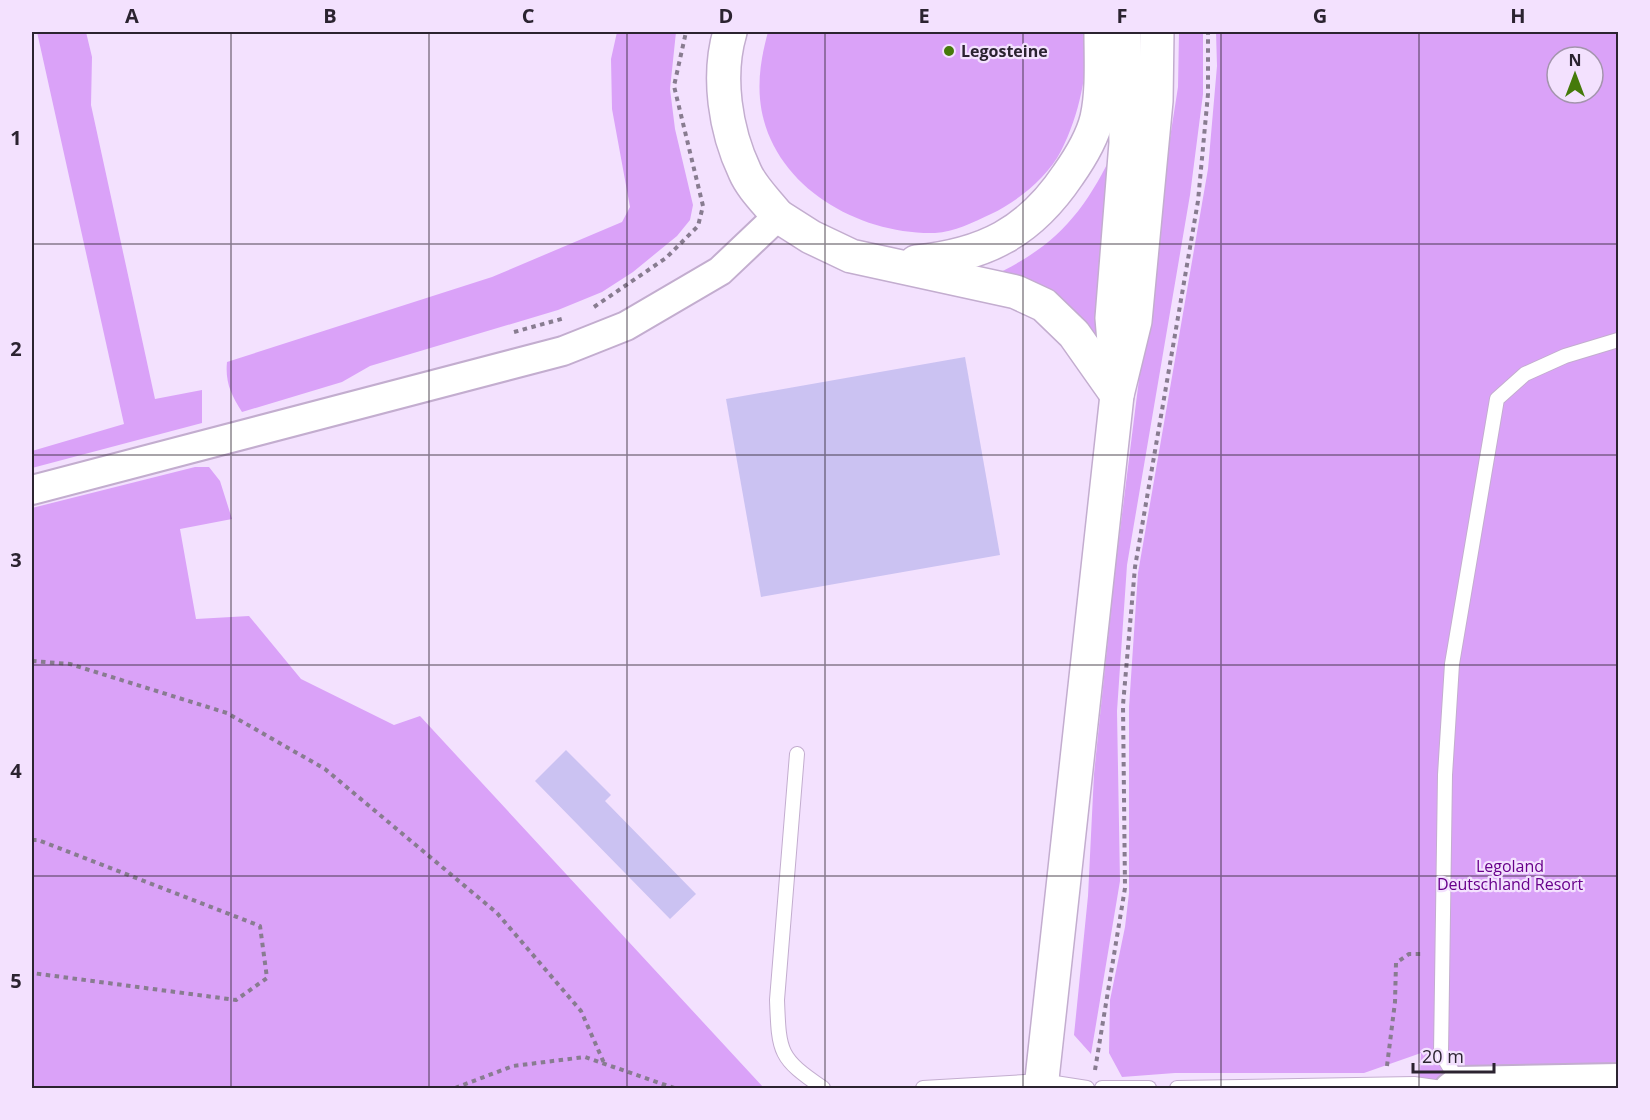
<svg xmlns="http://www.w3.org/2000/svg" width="1650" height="1120" font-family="'Open Sans',sans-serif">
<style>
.green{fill:#daa2f8;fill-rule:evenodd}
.building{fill:#cbc2f2}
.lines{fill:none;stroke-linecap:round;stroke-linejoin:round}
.lane-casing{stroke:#c3adcf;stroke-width:16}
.street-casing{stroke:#c3adcf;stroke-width:32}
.secondary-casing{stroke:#c3adcf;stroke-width:36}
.primary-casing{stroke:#c3adcf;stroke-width:36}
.path{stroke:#887c90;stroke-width:4;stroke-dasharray:4.5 4.5;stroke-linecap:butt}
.lane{stroke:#fff;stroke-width:14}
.street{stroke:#fff;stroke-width:28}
.secondary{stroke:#fff;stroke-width:33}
.primary{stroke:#fff;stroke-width:33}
.grid{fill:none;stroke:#2b2330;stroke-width:1.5;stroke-opacity:0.55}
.poi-dot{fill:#457a0a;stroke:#f3e1fe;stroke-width:2}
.labels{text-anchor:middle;stroke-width:4.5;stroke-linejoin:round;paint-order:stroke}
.poi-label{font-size:16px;font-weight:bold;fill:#2b2330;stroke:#f3e1fe;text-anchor:start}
.park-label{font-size:16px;fill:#68008b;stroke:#f3e1fe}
.neatline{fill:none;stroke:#2b2330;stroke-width:2}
.grid-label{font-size:20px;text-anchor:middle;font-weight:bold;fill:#2b2330}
</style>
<rect width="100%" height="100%" fill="#f3e1fe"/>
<g class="green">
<path d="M37 32H86L92 57 91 105 155 399 202 390V423L32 468V451L124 424Z"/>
<path d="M617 32H676L670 89 675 129 693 205 690 220 677 236 633 272 602 292 558 310 370 366 342 382 242 412C231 395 225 382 227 362L492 277 622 222 630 207 612 109 611 59Z"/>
<path d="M768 32H1088C1087 73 1080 114 1061 151 1047 178 1018 201 991 214 974 222 954 232 935 233 857 235 768 184 760 99 758 75 762 54 768 32Z"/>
<path d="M1179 32H1203V94L1190 195 1127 565 1117 711 1120 881 1091 1054 1074 1035 1088 896 1094 774 1115 570 1167 157 1178 87Z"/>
<path d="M1216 32H1618V1088H1419L1421 1053 1364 1073H1175L1122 1077 1109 1053 1110 1000 1125 927 1129 893V707L1138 573 1208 169 1217 66ZM1557 57H1593V93H1557Z"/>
<path d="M1115 148 1103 358 990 277C1056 247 1085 212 1115 148Z"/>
<path d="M195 467H209L220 481 232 519 180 529 196 619 249 616 301 679 394 725 420 716 763 1087 32 1088V508Z"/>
</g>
<g class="building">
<path d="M965 357 1000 555 761 597 726 399Z"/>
<path d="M566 750 611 795 605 801 696 894 670 919 535 781Z"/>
</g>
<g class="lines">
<defs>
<g id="lane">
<path d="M797 754 777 1000C779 1053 779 1058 823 1088"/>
<path d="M1458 1081 1441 1053 1445 775 1452 664 1497 399 1525 374 1565 356 1618 340"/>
<path d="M923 1088 1042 1081 1087 1088"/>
<path d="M1102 1088H1149"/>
<path d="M1177 1088 1414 1084 1442 1088"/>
</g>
<g id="street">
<path d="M32 490 563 351 626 326 720 271 778 216"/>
<path d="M1449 1088 1458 1081 1618 1078"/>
</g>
<path id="secondary" d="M730 32C717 76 725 130 745 172 752 188 767 202 778 216"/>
<g id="primary">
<path d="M778 216 811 237 851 256 1016 292 1044 305 1074 334 1117 395"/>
<path d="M916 262C984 255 1029 233 1068 175 1080 158 1092 139 1097 118 1103 91 1101 59 1101 32"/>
<path d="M1114 342 1112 318 1126 143 1124 32"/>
<path d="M1041 1088 1117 395 1135 321 1156 101 1157 32"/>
</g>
</defs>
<use href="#lane" class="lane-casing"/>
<use href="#street" class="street-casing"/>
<use href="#secondary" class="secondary-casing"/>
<use href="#primary" class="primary-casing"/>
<g class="path">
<path d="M594 307 666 258 698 226 703 206 674 86 686 32"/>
<path d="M514 332 565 318"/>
<path d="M32 661 70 664 227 713 325 769 497 913 581 1011 604 1063"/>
<path d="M32 840H38L260 926 267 978 236 1000 32 973"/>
<path d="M1387 1066 1395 1002 1396 963 1409 954H1423"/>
<path d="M1095 1070 1125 888 1123 705 1135 567 1198 201 1208 94V32"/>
<path d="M455 1088 513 1066 585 1057 674 1088"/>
</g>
<use href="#lane" class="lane"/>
<use href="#street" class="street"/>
<use href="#secondary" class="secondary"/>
<use href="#primary" class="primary"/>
</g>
<path class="grid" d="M231 32V1088M429 32V1088M627 32V1088M825 32V1088M1023 32V1088M1221 32V1088M1419 32V1088M32 244H1618M32 455H1618M32 665H1618M32 876H1618"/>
<circle class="poi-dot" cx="949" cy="51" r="6"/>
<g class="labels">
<g class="poi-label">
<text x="961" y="57">Legosteine</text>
</g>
<g class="park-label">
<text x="1510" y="872">Legoland<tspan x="1510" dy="18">Deutschland Resort</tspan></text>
</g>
</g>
<rect width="1650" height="1120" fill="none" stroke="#f3e1fe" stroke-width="66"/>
<g transform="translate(1575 75)"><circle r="28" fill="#f3e1fe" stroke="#a395ac" stroke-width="1.5"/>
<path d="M0-4.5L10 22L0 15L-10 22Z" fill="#457a0a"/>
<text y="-9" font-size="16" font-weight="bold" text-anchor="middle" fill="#2b2330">N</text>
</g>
<path d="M1413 1063v9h81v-9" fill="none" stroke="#2b2330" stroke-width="3"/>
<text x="1422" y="1063" font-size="18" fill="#2b2330" stroke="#f3e1fe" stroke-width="4.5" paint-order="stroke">20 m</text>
<rect x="33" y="33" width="1584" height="1054" class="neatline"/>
<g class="grid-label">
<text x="132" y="23">A</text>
<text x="330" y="23">B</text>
<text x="528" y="23">C</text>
<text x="726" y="23">D</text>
<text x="924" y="23">E</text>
<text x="1122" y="23">F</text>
<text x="1320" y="23">G</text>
<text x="1518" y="23">H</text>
<text x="16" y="145">1</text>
<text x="16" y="356">2</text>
<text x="16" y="567">3</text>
<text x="16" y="778">4</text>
<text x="16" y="988">5</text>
</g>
</svg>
